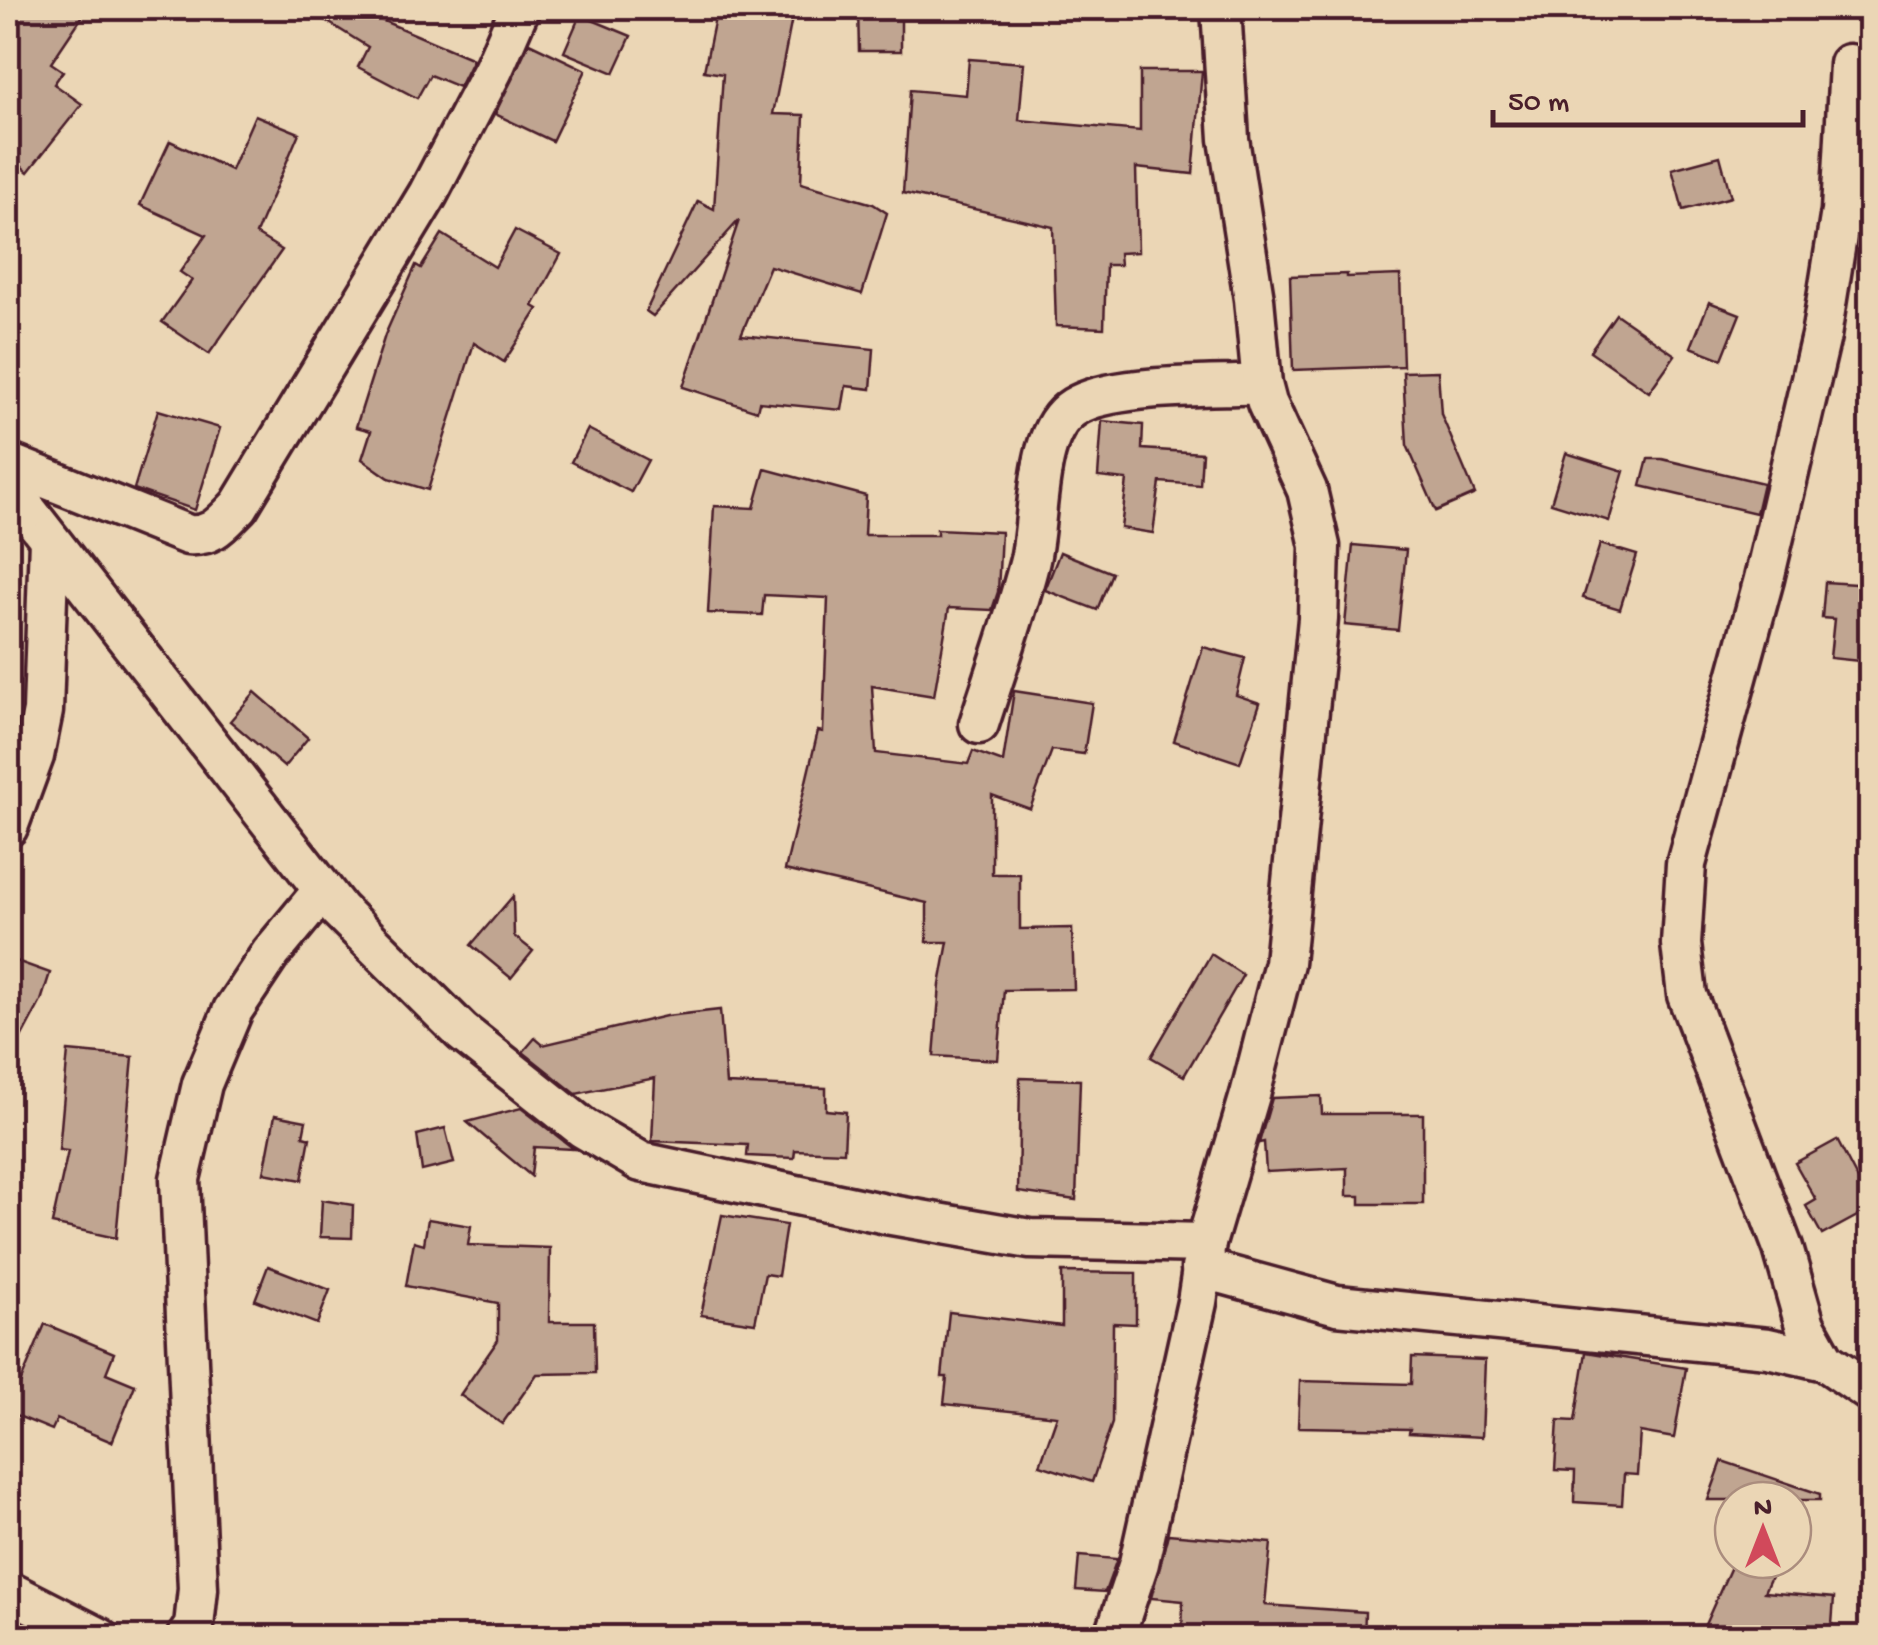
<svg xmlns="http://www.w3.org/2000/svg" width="1878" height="1645" font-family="'Gochi Hand',sans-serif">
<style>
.building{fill:#c0a591;stroke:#4a1f2b;stroke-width:2.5}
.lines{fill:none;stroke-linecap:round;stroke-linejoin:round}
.minor-casing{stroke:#4a1f2b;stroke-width:45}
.minor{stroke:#ebd6b5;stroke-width:38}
</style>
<rect width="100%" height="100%" fill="#ebd6b5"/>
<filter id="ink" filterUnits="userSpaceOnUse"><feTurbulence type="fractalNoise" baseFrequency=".01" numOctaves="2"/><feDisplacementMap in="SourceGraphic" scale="20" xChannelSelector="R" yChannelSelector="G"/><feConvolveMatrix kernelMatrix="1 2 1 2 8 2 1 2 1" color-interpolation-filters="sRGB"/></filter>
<g filter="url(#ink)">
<g class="building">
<path d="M8 8H88L51 63 63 71 54 84 82 104 28 172 8 155Z"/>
<path d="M353 8 473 59 459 87 430 75 417 98 358 67 368 47 307 9Z"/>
<path d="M717 8H794L773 114 804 115 801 183 873 204 887 213 862 294 770 266 741 335 874 349 871 389 846 386 842 410 759 402 757 411 683 387 739 220 653 316 646 311 698 201 714 209 723 74 704 71Z"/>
<path d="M858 8H901V51H859Z"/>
<path d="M580 15 631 36 614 73 564 52Z"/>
<path d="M529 43 586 70 552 141 495 114Z"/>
<path d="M969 59 1024 63 1019 120 1140 131V71H1202L1193 174 1136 168 1138 252 1119 253 1120 265H1106L1104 328 1056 326 1053 227 903 193 910 90 966 95Z"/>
<path d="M255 115 299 133 256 234 282 250 209 354 162 322 192 280 180 272 206 235 140 205 170 141 231 170Z"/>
<path d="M1720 156 1731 197 1683 210 1672 169Z"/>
<path d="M515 230 561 254 533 306 538 309 504 362 474 343 428 490 389 478 362 459 371 431 356 427 385 335 416 265 421 268 442 234 495 267Z"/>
<path d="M1347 274V277L1400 275 1403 366 1293 370 1290 276Z"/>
<path d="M1709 302 1740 314 1722 359 1691 347Z"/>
<path d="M1616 314 1675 355 1649 392 1590 351Z"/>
<path d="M1438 371 1441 414 1475 494 1436 511 1407 445 1403 372Z"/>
<path d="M158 410 220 428 195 510 134 489Z"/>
<path d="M1102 421 1143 425 1142 449 1202 453 1200 485 1160 482 1153 533 1121 528 1127 480 1098 477Z"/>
<path d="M588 429 648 460 631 492 571 462Z"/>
<path d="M1566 453 1624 471 1609 521 1551 503Z"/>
<path d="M1648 459H1662L1763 483 1756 513 1641 486Z"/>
<path d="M765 469 866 496 864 535H937V529L1001 532 998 592 992 610 949 608 934 696 872 686 876 753 968 764 973 751 1003 762 1014 691 1092 703 1084 754 1052 750 1030 809 992 795V874H1020V929L1072 928 1074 989 1004 990 998 1060 934 1056 940 985 948 942H927V903L785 870 818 731 823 732 828 598 764 595 762 615 708 613 714 506 754 508Z"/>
<path d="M1600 544 1637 555 1620 609 1583 598Z"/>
<path d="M1353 545 1406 550 1398 630 1345 625Z"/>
<path d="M1060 552 1112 573 1097 610 1045 590Z"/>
<path d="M1825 582 1870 585V662L1830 658 1834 619 1822 618Z"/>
<path d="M1203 647 1245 658 1236 695 1260 703 1240 763 1174 741Z"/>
<path d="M255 692 308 738 284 767 230 721Z"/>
<path d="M513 896 514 936 533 951 511 978 471 945Z"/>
<path d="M1211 954 1243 975 1184 1076 1151 1057Z"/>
<path d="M8 958 50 973 41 1001 8 1063Z"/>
<path d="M720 1010 726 1084 826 1088V1110L846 1112 844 1152 795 1150 794 1158 747 1156 748 1145 652 1141 655 1078 576 1094 523 1052 535 1038 543 1045 666 1016Z"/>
<path d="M68 1051 133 1057 116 1238 52 1224 68 1151 59 1150Z"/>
<path d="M1020 1078 1080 1080 1076 1200 1018 1192Z"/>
<path d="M1321 1096 1322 1114H1423V1204H1360V1196H1347V1168L1266 1172 1264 1142 1259 1143 1272 1098Z"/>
<path d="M521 1108 574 1149 534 1147 531 1176 467 1122Z"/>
<path d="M275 1115 306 1121 303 1136 310 1138 302 1180 264 1173Z"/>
<path d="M445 1128 454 1163 422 1171 417 1135Z"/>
<path d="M1837 1140 1870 1203V1209L1822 1235 1806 1206 1816 1200 1795 1163Z"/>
<path d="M322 1200 353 1205 352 1238 320 1237Z"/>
<path d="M722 1215 786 1225 778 1276 765 1274 755 1323 701 1315Z"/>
<path d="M428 1219 471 1226 468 1245 550 1248 549 1322H594L595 1373 537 1374 502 1424 460 1395 498 1340V1303L406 1286 414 1241 424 1244Z"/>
<path d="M268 1266 330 1290 317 1324 255 1300Z"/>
<path d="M1062 1272 1136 1273V1324L1113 1323 1112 1423 1092 1482 1040 1465 1057 1416 944 1404 947 1377H942L949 1312 1062 1326Z"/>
<path d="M45 1324 114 1353 106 1373 135 1385 112 1442 57 1419 52 1430 8 1412Z"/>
<path d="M1586 1352 1686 1368 1674 1438 1640 1432 1637 1475 1624 1474 1622 1505 1574 1502 1575 1471 1555 1470 1558 1420 1575 1421Z"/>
<path d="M1412 1357 1485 1360 1482 1437 1409 1433 1410 1429 1298 1427 1300 1381 1411 1384Z"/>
<path d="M1722 1461 1820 1494V1500H1708Z"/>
<path d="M1168 1534 1271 1543 1265 1605 1365 1612 1364 1638H1182L1183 1601 1151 1598Z"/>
<path d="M1079 1556 1117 1559 1105 1592 1076 1590Z"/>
<path d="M1734 1560H1750L1774 1570 1764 1592 1834 1598 1831 1638H1699Z"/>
</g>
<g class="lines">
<defs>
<g id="minor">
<path d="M8 463 188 535C213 537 222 523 239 506L428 194 493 70 520 8"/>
<path d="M8 486 339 910 462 1032 583 1128 641 1162 886 1214 1030 1239 1206 1243"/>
<path d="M979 724C996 671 1015 618 1029 564 1041 520 1032 433 1074 407 1112 383 1216 387 1262 384"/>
<path d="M8 827 34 756 43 711 49 540"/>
<path d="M1201 1268 1337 1305 1768 1348 1825 1361 1870 1392"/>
<path d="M1825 1361 1805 1325 1783 1248 1687 995 1681 944 1686 864 1764 579 1821 336 1841 211 1849 64"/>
<path d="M8 1591 100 1638"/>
<path d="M186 1638 194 1626 198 1589 180 1179 202 1084 233 1010 271 953 323 890"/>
<path d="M1114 1638 1139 1563 1197 1302 1206 1243 1250 1095 1284 963 1318 619 1320 546 1307 490 1267 403 1262 384 1254 299 1229 139 1221 8"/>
</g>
</defs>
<use href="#minor" class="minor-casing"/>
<use href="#minor" class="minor"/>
</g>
</g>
<rect width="1878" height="1645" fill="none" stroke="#ebd6b5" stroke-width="40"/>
<rect x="20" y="20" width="1838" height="1605" fill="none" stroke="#4a1f2b" stroke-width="4" filter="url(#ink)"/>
<g transform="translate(1763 1530)"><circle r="48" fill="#ebd6b5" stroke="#ab8d7e" stroke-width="2.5"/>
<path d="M0-8L18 38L0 25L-18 38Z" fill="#d1495b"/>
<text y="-15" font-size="28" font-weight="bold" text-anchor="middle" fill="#4a1f2b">N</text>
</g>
<path d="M1493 110v15h310v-15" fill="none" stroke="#4a1f2b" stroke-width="5"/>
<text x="1508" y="110" font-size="30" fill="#4a1f2b" stroke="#ebd6b5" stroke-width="8" paint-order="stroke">50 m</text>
</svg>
